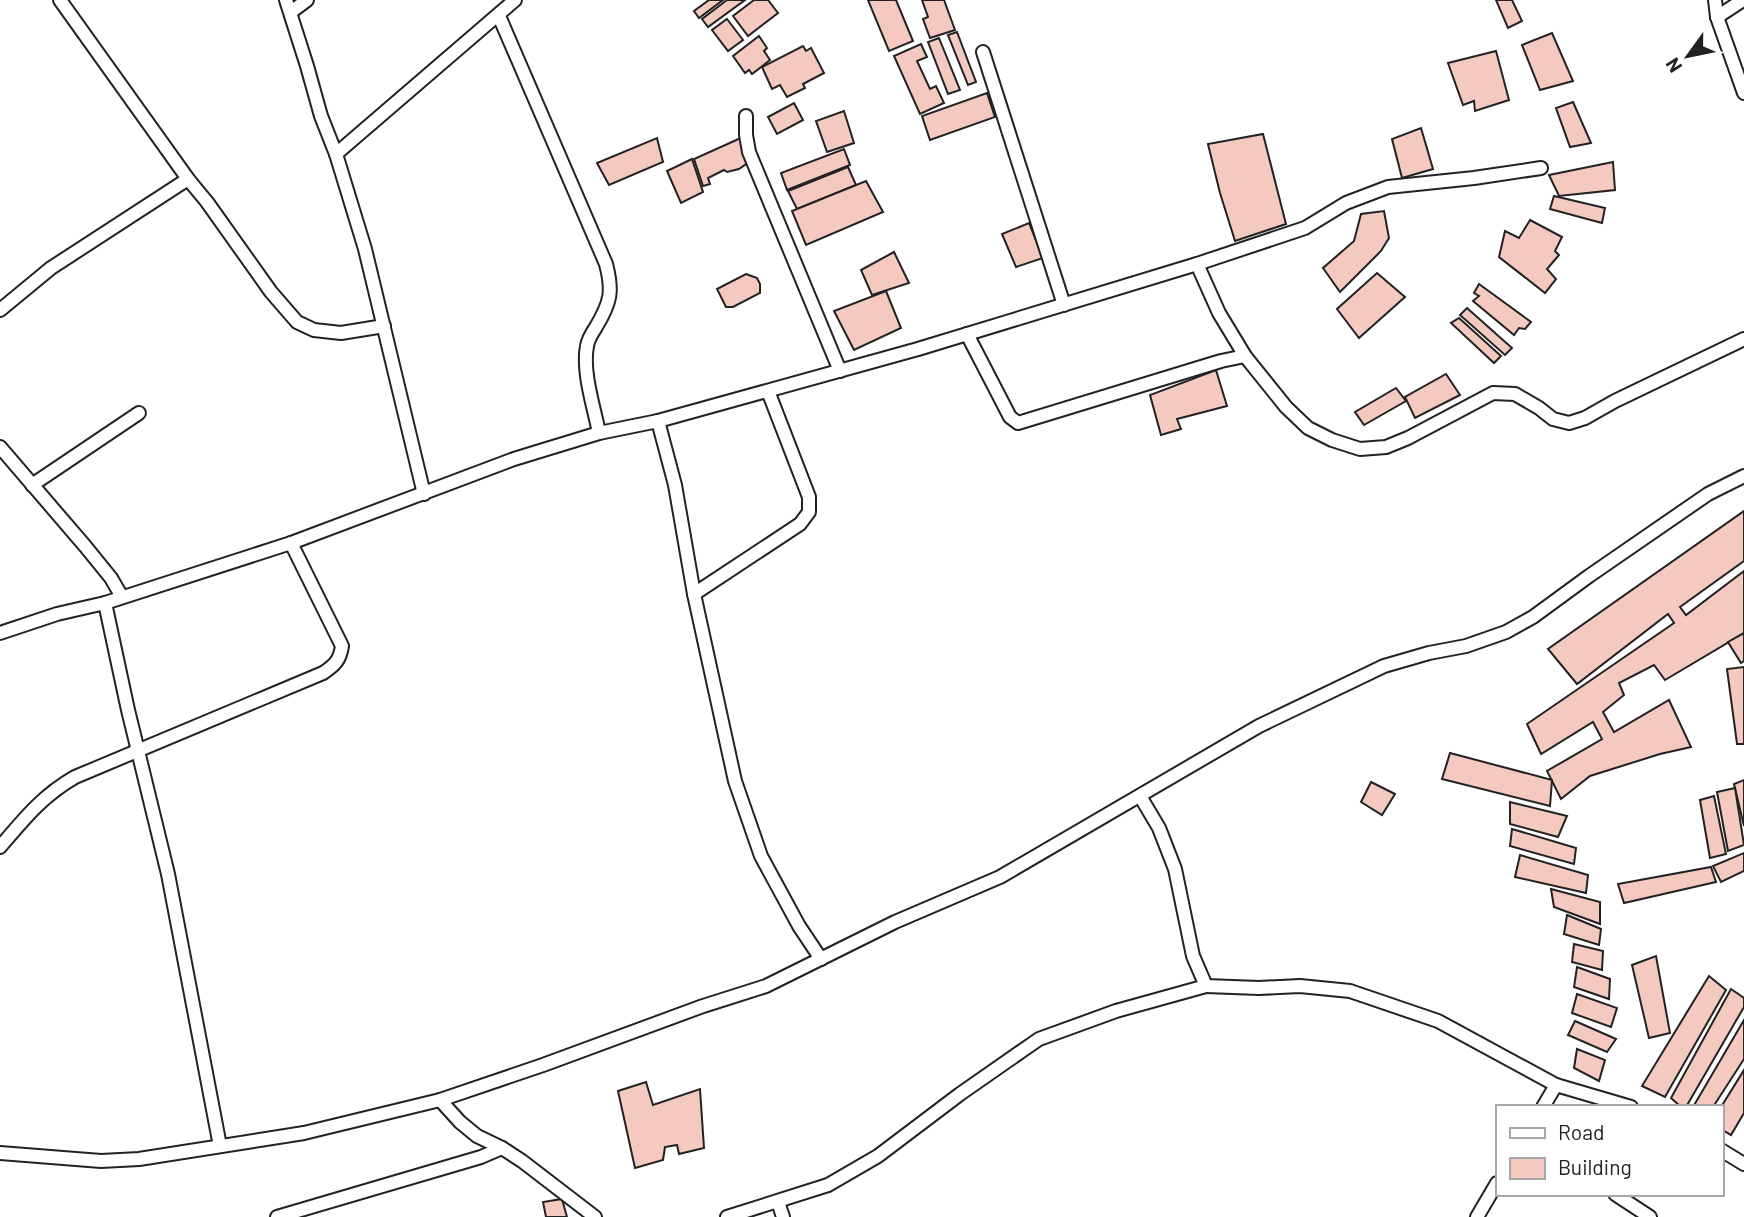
<svg xmlns="http://www.w3.org/2000/svg" width="1744" height="1217" font-family="Barlow,sans-serif">
<style>
.building{fill:#f3c9c0;stroke:#222;stroke-width:2}
.lines{fill:none;stroke-linecap:round;stroke-linejoin:round}
.street-casing{stroke:#222;stroke-width:16}
.street{stroke:#fff;stroke-width:12}
</style>
<rect width="100%" height="100%" fill="#fff"/>
<g class="building">
<path d="M709 0H723L699 18 694 11Z"/>
<path d="M727 0H745L708 27 702 19Z"/>
<path d="M754 0H768L778 13 748 36 733 16Z"/>
<path d="M868 0H896L913 41 889 51Z"/>
<path d="M922 0H944L955 30 930 38 923 19 928 17Z"/>
<path d="M1496 0H1512L1522 21 1508 28Z"/>
<path d="M727 19 743 40 728 51 712 30Z"/>
<path d="M957 32 976 82 968 85 948 35Z"/>
<path d="M1552 33 1573 81 1540 90 1522 45Z"/>
<path d="M759 36 767 48 764 51 770 60 752 74 749 70 745 73 733 56Z"/>
<path d="M939 38 960 90 948 94 928 42Z"/>
<path d="M921 44 927 57 917 61 930 89 936 86 944 103 920 114 894 56Z"/>
<path d="M803 46 806 51 811 48 824 73 803 84 805 88 787 97 780 85 772 89 762 67Z"/>
<path d="M1496 51 1509 100 1475 111 1474 101 1463 105 1448 63Z"/>
<path d="M987 93 995 117 930 140 922 116Z"/>
<path d="M1573 102 1591 143 1570 147 1556 108Z"/>
<path d="M794 103 803 120 777 134 768 117Z"/>
<path d="M844 111 854 143 827 152 816 121Z"/>
<path d="M1421 128 1433 169 1402 178 1392 139Z"/>
<path d="M1263 134 1286 224 1235 241 1220 193 1208 144Z"/>
<path d="M743 137 749 162 739 169 727 172 724 170 708 178 710 184 703 186 694 159Z"/>
<path d="M657 138 663 162 609 185 597 163Z"/>
<path d="M844 149 850 165 787 190 781 173Z"/>
<path d="M692 159 703 192 681 203 667 171Z"/>
<path d="M1613 162 1615 190 1559 196 1549 175Z"/>
<path d="M848 167 856 185 797 209 788 191Z"/>
<path d="M866 181 883 212 806 245 792 211Z"/>
<path d="M1554 196 1605 208 1602 223 1550 209Z"/>
<path d="M1384 211 1389 238 1381 251 1340 292 1323 268 1354 241 1361 214Z"/>
<path d="M1530 220 1562 237 1555 251 1559 255 1547 269 1556 279 1545 293 1499 257 1505 231 1519 238Z"/>
<path d="M1029 223 1043 258 1016 267 1002 234Z"/>
<path d="M894 252 909 283 872 295 861 270Z"/>
<path d="M1377 273 1405 297 1359 338 1337 309Z"/>
<path d="M746 274 757 278 760 284V293L733 307H726L717 289Z"/>
<path d="M1479 284 1531 322 1525 329 1519 328 1514 335 1473 301 1479 296 1474 293Z"/>
<path d="M886 291 901 328 854 350 834 311Z"/>
<path d="M1467 308 1512 348 1505 355 1460 315Z"/>
<path d="M1459 318 1501 356 1494 363 1451 323Z"/>
<path d="M1216 370 1227 406 1177 419 1181 429 1161 435 1150 395Z"/>
<path d="M1446 374 1460 395 1415 418 1405 397Z"/>
<path d="M1396 388 1406 401 1364 425 1355 412Z"/>
<path d="M1744 511V561L1680 607 1686 615 1744 571V633L1665 680 1654 665 1619 683 1624 695 1603 712 1614 732 1669 700 1691 747 1660 754 1590 776 1561 799 1547 771 1602 739 1593 722 1541 754 1527 724 1674 623 1668 614 1577 684 1548 649Z"/>
<path d="M1744 633V661L1741 663 1728 642Z"/>
<path d="M1744 667V744H1737L1727 669Z"/>
<path d="M1450 753 1552 780 1550 806 1442 779Z"/>
<path d="M1744 780V826L1734 784Z"/>
<path d="M1371 782 1395 794 1382 815 1361 802Z"/>
<path d="M1735 788 1744 845 1728 851 1717 792Z"/>
<path d="M1714 796 1726 854 1710 858 1700 800Z"/>
<path d="M1510 802 1567 816 1558 837 1510 824Z"/>
<path d="M1512 829 1576 848 1574 864 1510 846Z"/>
<path d="M1744 853V871L1721 882 1713 866Z"/>
<path d="M1520 855 1588 875 1586 893 1515 877Z"/>
<path d="M1711 867 1716 882 1624 903 1618 884Z"/>
<path d="M1551 889 1600 902V924L1554 907Z"/>
<path d="M1567 915 1601 929 1599 945 1564 934Z"/>
<path d="M1574 944 1603 951 1602 970 1572 962Z"/>
<path d="M1656 956 1670 1033 1649 1038 1632 965Z"/>
<path d="M1577 967 1610 979 1609 999 1574 987Z"/>
<path d="M1709 976 1726 990 1665 1097 1642 1086Z"/>
<path d="M1731 989 1744 998V1007L1686 1107H1681L1671 1098Z"/>
<path d="M1577 994 1617 1008 1611 1027 1572 1013Z"/>
<path d="M1744 1020V1059L1713 1107H1693Z"/>
<path d="M1575 1021 1616 1039 1607 1052 1568 1035Z"/>
<path d="M1577 1049 1605 1060 1599 1081 1574 1068Z"/>
<path d="M1744 1070V1113L1731 1135 1721 1129V1107Z"/>
<path d="M646 1082 653 1105 700 1089 704 1148 679 1154 677 1145 665 1147 663 1160 635 1168 618 1091Z"/>
<path d="M562 1199 567 1217H546L543 1202Z"/>
</g>
<g class="lines">
<defs>
<g id="street">
<path d="M60 0 188 179 207 202 271 292 297 322 314 330 341 333 384 326"/>
<path d="M286 0 307 66 321 116 336 154 365 249 424 494"/>
<path d="M1715 0 1717 17 1744 93"/>
<path d="M291 12 307 0"/>
<path d="M499 16 606 264C613 291 611 302 596 327 592 333 588 339 587 346 582 372 594 407 599 433"/>
<path d="M1717 17 1743 0"/>
<path d="M983 52 1064 305"/>
<path d="M746 116V135L749 152 840 371"/>
<path d="M336 154 515 0"/>
<path d="M1197 264 1219 313 1245 356 1286 407 1308 428 1332 440 1360 449 1386 447 1408 438 1493 393 1515 394 1539 408 1553 419 1569 423 1585 418 1615 401 1744 339"/>
<path d="M0 310 51 268 188 179"/>
<path d="M967 334 1010 417 1018 423 1221 361 1245 356"/>
<path d="M658 421 675 485 694 594 735 781 761 856 799 926 821 959"/>
<path d="M0 447 85 546 111 578 122 597"/>
<path d="M32 485 139 413"/>
<path d="M694 594 800 524 809 512V497L768 391"/>
<path d="M105 603 128 710 168 874 220 1146"/>
<path d="M0 633 57 614 105 603 291 543 514 459 599 433 658 421 918 349 1197 264 1305 228 1346 203 1388 187 1474 178 1541 168"/>
<path d="M1140 796 1159 828 1175 869 1193 956 1206 986 1259 988 1300 986 1350 991 1438 1021 1556 1085 1631 1107"/>
<path d="M0 847C24 819 42 796 75 777L323 673C335 665 340 660 342 646L291 543"/>
<path d="M440 1100 460 1122 477 1136 502 1148 522 1161 595 1217"/>
<path d="M1543 1107 1556 1085"/>
<path d="M1721 1150 1744 1164"/>
<path d="M0 1153 101 1161 139 1159 304 1133 440 1100 543 1065 703 1006 766 986 895 922 1000 877 1259 726 1384 666 1429 653 1466 646 1506 632 1533 617 1589 576 1708 494 1744 476"/>
<path d="M1615 1194 1650 1217"/>
<path d="M778 1202 783 1217"/>
<path d="M277 1217 481 1157 502 1148"/>
<path d="M727 1217 828 1185 878 1156 960 1094 1039 1039 1116 1011 1206 986"/>
<path d="M1477 1217 1497 1183"/>
</g>
</defs>
<use href="#street" class="street-casing"/>
<use href="#street" class="street"/>
</g>
<rect x="1496" y="1105" width="228" height="91" fill="#ffffff" stroke="#a7a7a7" stroke-width="2"/>
<rect x="1510" y="1128" width="35" height="10" fill="#ffffff" stroke="#a7a7a7" stroke-width="2"/>
<text x="1558" y="1140" font-size="21" fill="#222222">Road</text>
<rect x="1510" y="1158" width="35" height="21" fill="#f3c9c0" stroke="#a7a7a7" stroke-width="2"/>
<text x="1558" y="1175" font-size="21" fill="#222222">Building</text>
<g transform="translate(1688 56) rotate(237)" stroke="#ffffff" stroke-width="5" paint-order="stroke">
<path d="M0-5L12 26L0 18L-12 26Z" fill="#222222"/>
<text y="-10" font-size="19" font-weight="bold" text-anchor="middle" fill="#222222">N</text>
</g>
</svg>
